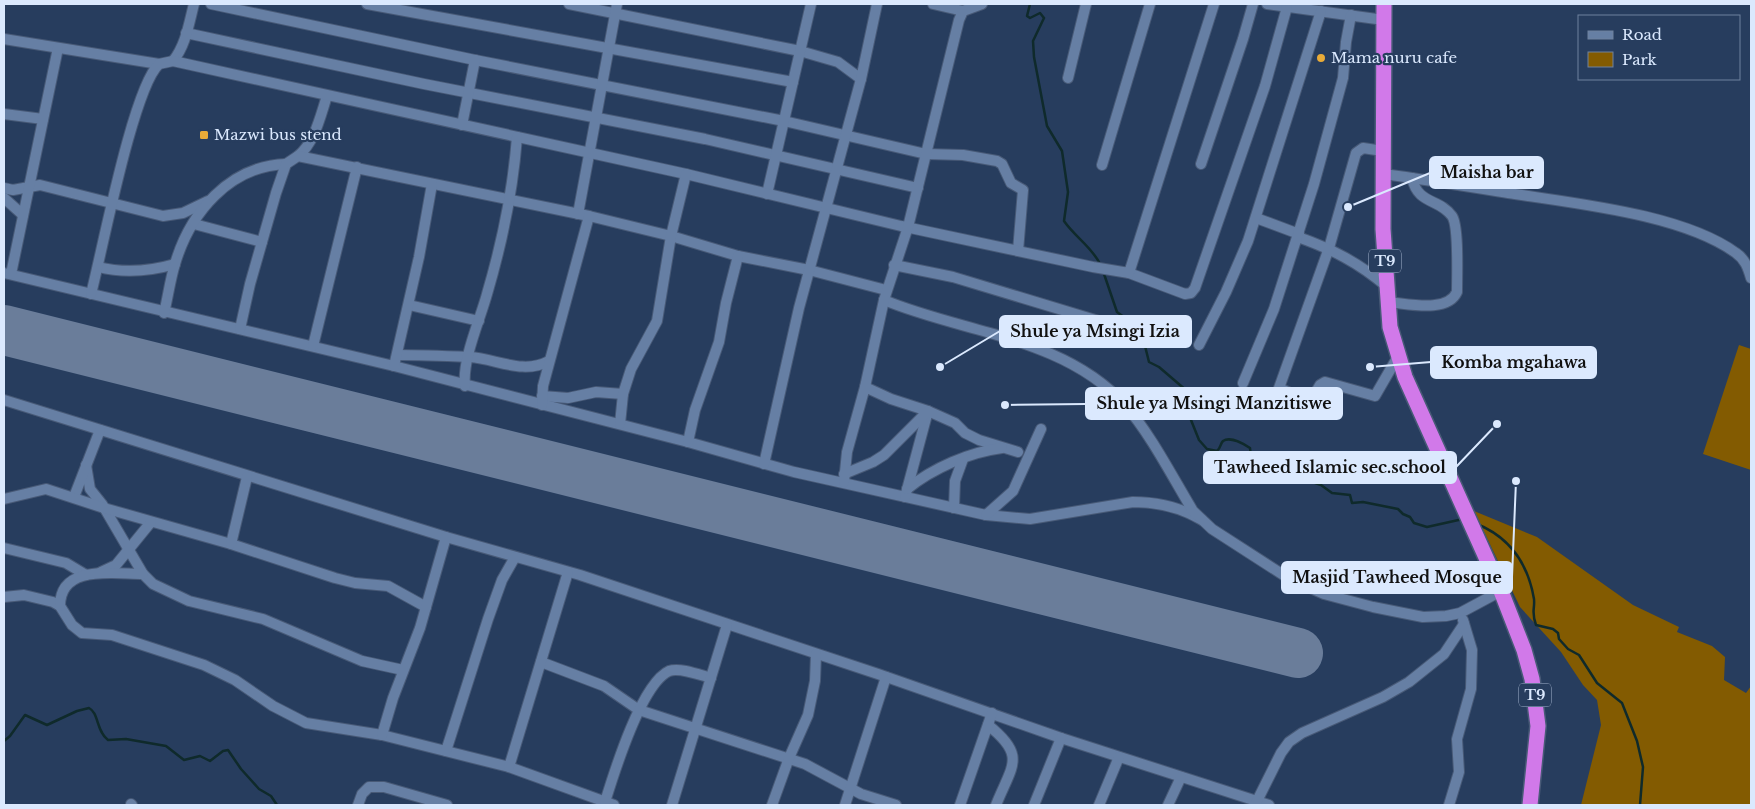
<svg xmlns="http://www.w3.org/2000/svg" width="1755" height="809" font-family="'Libre Baskerville',serif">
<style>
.green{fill:#835b01}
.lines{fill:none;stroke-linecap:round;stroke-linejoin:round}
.stream{stroke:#0f2a2b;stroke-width:2.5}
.runway{stroke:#6a7d9a;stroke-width:50}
.minor-casing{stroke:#485a77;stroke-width:12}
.highway-casing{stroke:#485a77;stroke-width:18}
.minor{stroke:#667fa4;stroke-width:10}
.highway{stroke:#d179e9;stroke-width:15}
.poi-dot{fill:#e9ab38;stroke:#273d5e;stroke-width:2}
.labels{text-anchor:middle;stroke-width:4.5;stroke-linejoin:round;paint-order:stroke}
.shield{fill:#273d5e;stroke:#a5b5ce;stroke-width:1}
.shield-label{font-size:14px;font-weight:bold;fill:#dbe9fe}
.poi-label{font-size:15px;fill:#dbe9fe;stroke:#273d5e;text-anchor:start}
.leader{fill:none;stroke:#dbe9fe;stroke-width:2}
.callout-dot{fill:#dbe9fe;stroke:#273d5e;stroke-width:2}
.callout{fill:#dbe9fe;stroke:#dbe9fe;stroke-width:2}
.callout-label{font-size:16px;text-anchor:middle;font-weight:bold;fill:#111}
</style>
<rect width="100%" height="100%" fill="#273d5e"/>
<g class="green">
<path d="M1739 345 1751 349V470L1703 454Z"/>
<path d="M1474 511 1537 537 1633 605 1679 627 1677 632 1712 646 1725 657 1724 680 1746 693 1751 686V805H1581L1601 725 1597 700 1583 685 1561 652 1520 607Z"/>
</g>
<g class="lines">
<g class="stream">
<path d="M1030 4 1027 16 1030 18 1040 13 1044 18 1033 41 1034 57 1047 126 1062 151 1068 192 1064 221C1075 237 1092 247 1100 264"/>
<path d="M1103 271 1117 312 1139 328 1143 338 1149 362 1159 367 1187 391 1190 400 1189 415 1199 440 1207 449 1217 451C1221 448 1220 444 1223 441 1230 436 1244 444 1250 448 1250 458 1260 472 1269 475L1280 469H1288L1295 476 1321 485 1332 493 1350 495 1352 503 1363 502 1398 509 1403 514 1410 517 1414 523 1427 527 1463 519"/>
<path d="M1477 524C1511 538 1528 564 1534 599 1535 610 1531 611 1536 625L1553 629 1558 633 1559 639 1568 649 1579 655 1597 683 1622 703 1637 741 1643 767 1640 805"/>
<path d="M4 741 10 736 25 715 47 725 77 711 89 708C99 713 96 731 108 740L126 739 166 746 184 760 200 756 210 761 223 751 228 750 241 769 259 789 271 796 277 805"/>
</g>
<path class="runway" d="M4 330 1298 653"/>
<defs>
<g id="minor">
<path d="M211 4 475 60 784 121 926 154 963 155 997 161 1002 164 1011 183 1023 190 1018 251"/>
<path d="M367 4 793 82"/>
<path d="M569 4 800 51 838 62 861 79"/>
<path d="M933 4 963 11"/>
<path d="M1267 4 1384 20"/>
<path d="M186 33 424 84 705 139 918 188"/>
<path d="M4 39 159 64"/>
<path d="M173 61C186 45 189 23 194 4"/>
<path d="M1068 78 1086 4"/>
<path d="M4 114 43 119"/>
<path d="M462 125 475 60"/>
<path d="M1383 151 1363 148 1356 153 1329 248 1279 388 1310 402 1320 385 1325 382 1375 396 1397 358"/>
<path d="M298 156C315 142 320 117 327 96"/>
<path d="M1201 164 1243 39 1253 4"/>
<path d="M1102 165 1150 4"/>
<path d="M1384 174C1428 180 1471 187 1515 194 1579 204 1684 215 1736 253 1745 259 1748 268 1751 278"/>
<path d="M4 188 13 190 40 185 163 216 183 213 208 201"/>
<path d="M767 194 811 4"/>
<path d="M4 198 23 215"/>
<path d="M578 214 617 4"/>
<path d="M1256 218 1299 234"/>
<path d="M194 224 262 242"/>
<path d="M1298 237C1332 249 1359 263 1386 286"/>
<path d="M894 265 953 277 1102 322"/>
<path d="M98 267C123 273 151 271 175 264"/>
<path d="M4 273 394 366 688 442 794 472 986 515 1030 519 1133 502C1158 502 1180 507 1202 520"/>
<path d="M1129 273 1185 294 1191 293 1195 288 1265 86 1287 7"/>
<path d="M11 274 58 48"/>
<path d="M91 294C102 252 133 88 159 64L173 61 686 174 901 226 1093 267 1129 273 1214 4"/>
<path d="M884 300C963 333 1064 337 1125 405 1150 433 1173 478 1193 511L1212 529 1288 578 1324 594 1373 607 1423 617 1446 616 1460 613 1501 591"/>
<path d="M1387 302C1406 303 1447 314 1457 292 1457 277 1459 226 1452 216 1439 198 1418 205 1412 178"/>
<path d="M409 305 479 321"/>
<path d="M164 313C168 297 170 280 175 264 190 213 229 166 286 164"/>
<path d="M240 329 250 284 276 193 286 164 298 156 589 216 671 236 738 256 809 270 886 290"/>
<path d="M1199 345 1226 292 1248 241 1321 11"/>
<path d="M313 346 357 167"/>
<path d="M397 355C421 355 446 356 470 357 497 359 523 375 549 361"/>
<path d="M394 366 419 257 432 184"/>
<path d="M1243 383 1274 309 1314 184 1343 78 1346 42 1351 15"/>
<path d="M465 386C462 359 480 320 487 294 502 243 513 190 517 137"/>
<path d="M865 387 891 399 928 411 905 497"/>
<path d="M542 396 568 398 596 392 623 394"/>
<path d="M4 400 446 537 580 575 878 674 1061 738 1269 805"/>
<path d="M542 405 543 386 589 216"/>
<path d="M620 424 623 394 631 369 657 321 671 236 686 174"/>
<path d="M688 442 695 410 719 342 726 303 738 256"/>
<path d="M764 464 799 308 861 79 877 4"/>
<path d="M86 465 90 489 102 504 143 574 153 584 189 601 263 619 362 661 403 670"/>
<path d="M844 474 873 462 884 455 928 411 955 423 965 433 979 440 1018 452"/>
<path d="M844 482 847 452 865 387 884 300 908 227 959 20 963 11 982 4"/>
<path d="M907 489C933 468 970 452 1002 448"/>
<path d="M74 497 100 430"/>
<path d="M4 499 46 489 104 508 231 544 335 578 355 583 388 586 426 607"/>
<path d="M954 508 955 481 963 459"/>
<path d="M986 515 1013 491 1041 429"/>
<path d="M231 544 247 477"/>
<path d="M4 548 66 563 86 575"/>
<path d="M101 572 116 565 151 522"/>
<path d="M4 597 24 595 53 602 60 606 72 625 82 633 112 635 204 665 235 680 273 706 306 723 382 735 509 767 614 805"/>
<path d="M60 606C60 564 113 574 143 574"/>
<path d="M541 662 604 686 639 710 805 764 861 794 896 805"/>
<path d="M988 725C1027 756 1012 765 996 805"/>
<path d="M382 735 393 698 420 628 446 537"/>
<path d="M446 751 488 619 502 580 515 557"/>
<path d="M509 767 568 572"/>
<path d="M605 802C614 773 641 684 669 671 680 667 700 675 711 678"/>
<path d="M131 804 132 805"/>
<path d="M358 805 362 794 369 787H384L447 805"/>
<path d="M672 805 727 625"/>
<path d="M772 805 789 758 808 715 815 681 816 654"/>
<path d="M845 805 886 677"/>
<path d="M960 805 992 713"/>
<path d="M1034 805 1061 738"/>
<path d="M1099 805 1119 757"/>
<path d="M1168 805 1181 777"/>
<path d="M1255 805 1281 753 1289 742 1302 733 1383 697 1409 682 1444 654 1464 624"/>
<path d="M1449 805 1459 772 1457 739 1471 689 1472 650 1463 620"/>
</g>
<path id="highway" d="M1384 4 1383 229 1390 327 1405 377 1501 591 1524 650 1532 679 1538 726 1530 805"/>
</defs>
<use href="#minor" class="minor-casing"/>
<use href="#highway" class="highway-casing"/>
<use href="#minor" class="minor"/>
<use href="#highway" class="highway"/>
</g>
<g class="poi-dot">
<circle cx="1321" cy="58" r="5"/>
<rect x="199" y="130" width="10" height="10" rx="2.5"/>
</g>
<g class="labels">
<g class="shield">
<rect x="1369" y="249.5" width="32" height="23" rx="4"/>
<rect x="1519" y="683.5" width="32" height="23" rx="4"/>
</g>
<g class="shield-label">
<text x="1385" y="266">T9</text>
<text x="1535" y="700">T9</text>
</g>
<g class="poi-label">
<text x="1331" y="63">Mama nuru cafe</text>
<text x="214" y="140">Mazwi bus stend</text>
</g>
</g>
<path class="leader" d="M1348 207L1430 173M940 367L1000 331M1370 367L1431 362M1005 405L1086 404M1497 424L1456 467M1516 481L1512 577"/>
<g class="callout-dot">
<circle cx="1348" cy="207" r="5"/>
<circle cx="940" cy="367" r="5"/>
<circle cx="1370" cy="367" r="5"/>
<circle cx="1005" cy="405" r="5"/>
<circle cx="1497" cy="424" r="5"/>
<circle cx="1516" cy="481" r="5"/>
</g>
<g class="callout">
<rect x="1430" y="157" width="113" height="31" rx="5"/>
<rect x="1000" y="316" width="191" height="31" rx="5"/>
<rect x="1431" y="347" width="165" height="31" rx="5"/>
<rect x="1086" y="388" width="256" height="31" rx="5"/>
<rect x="1204" y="452" width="252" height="31" rx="5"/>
<rect x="1282" y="562" width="230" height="31" rx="5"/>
</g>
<g class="callout-label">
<text x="1487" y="178">Maisha bar</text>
<text x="1095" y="337">Shule ya Msingi Izia</text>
<text x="1514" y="368">Komba mgahawa</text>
<text x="1214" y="409">Shule ya Msingi Manzitiswe</text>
<text x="1330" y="473">Tawheed Islamic sec.school</text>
<text x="1397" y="583">Masjid Tawheed Mosque</text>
</g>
<rect width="1755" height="809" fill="none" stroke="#dbe9fe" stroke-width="10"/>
<rect x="1578" y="15" width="162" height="65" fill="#273d5e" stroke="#6f829e"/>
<rect x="1588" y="31" width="25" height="8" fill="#667fa4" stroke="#6f829e"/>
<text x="1622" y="40" font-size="15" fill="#dbe9fe">Road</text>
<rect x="1588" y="52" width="25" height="15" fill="#835b01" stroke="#6f829e"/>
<text x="1622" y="65" font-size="15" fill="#dbe9fe">Park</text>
</svg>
